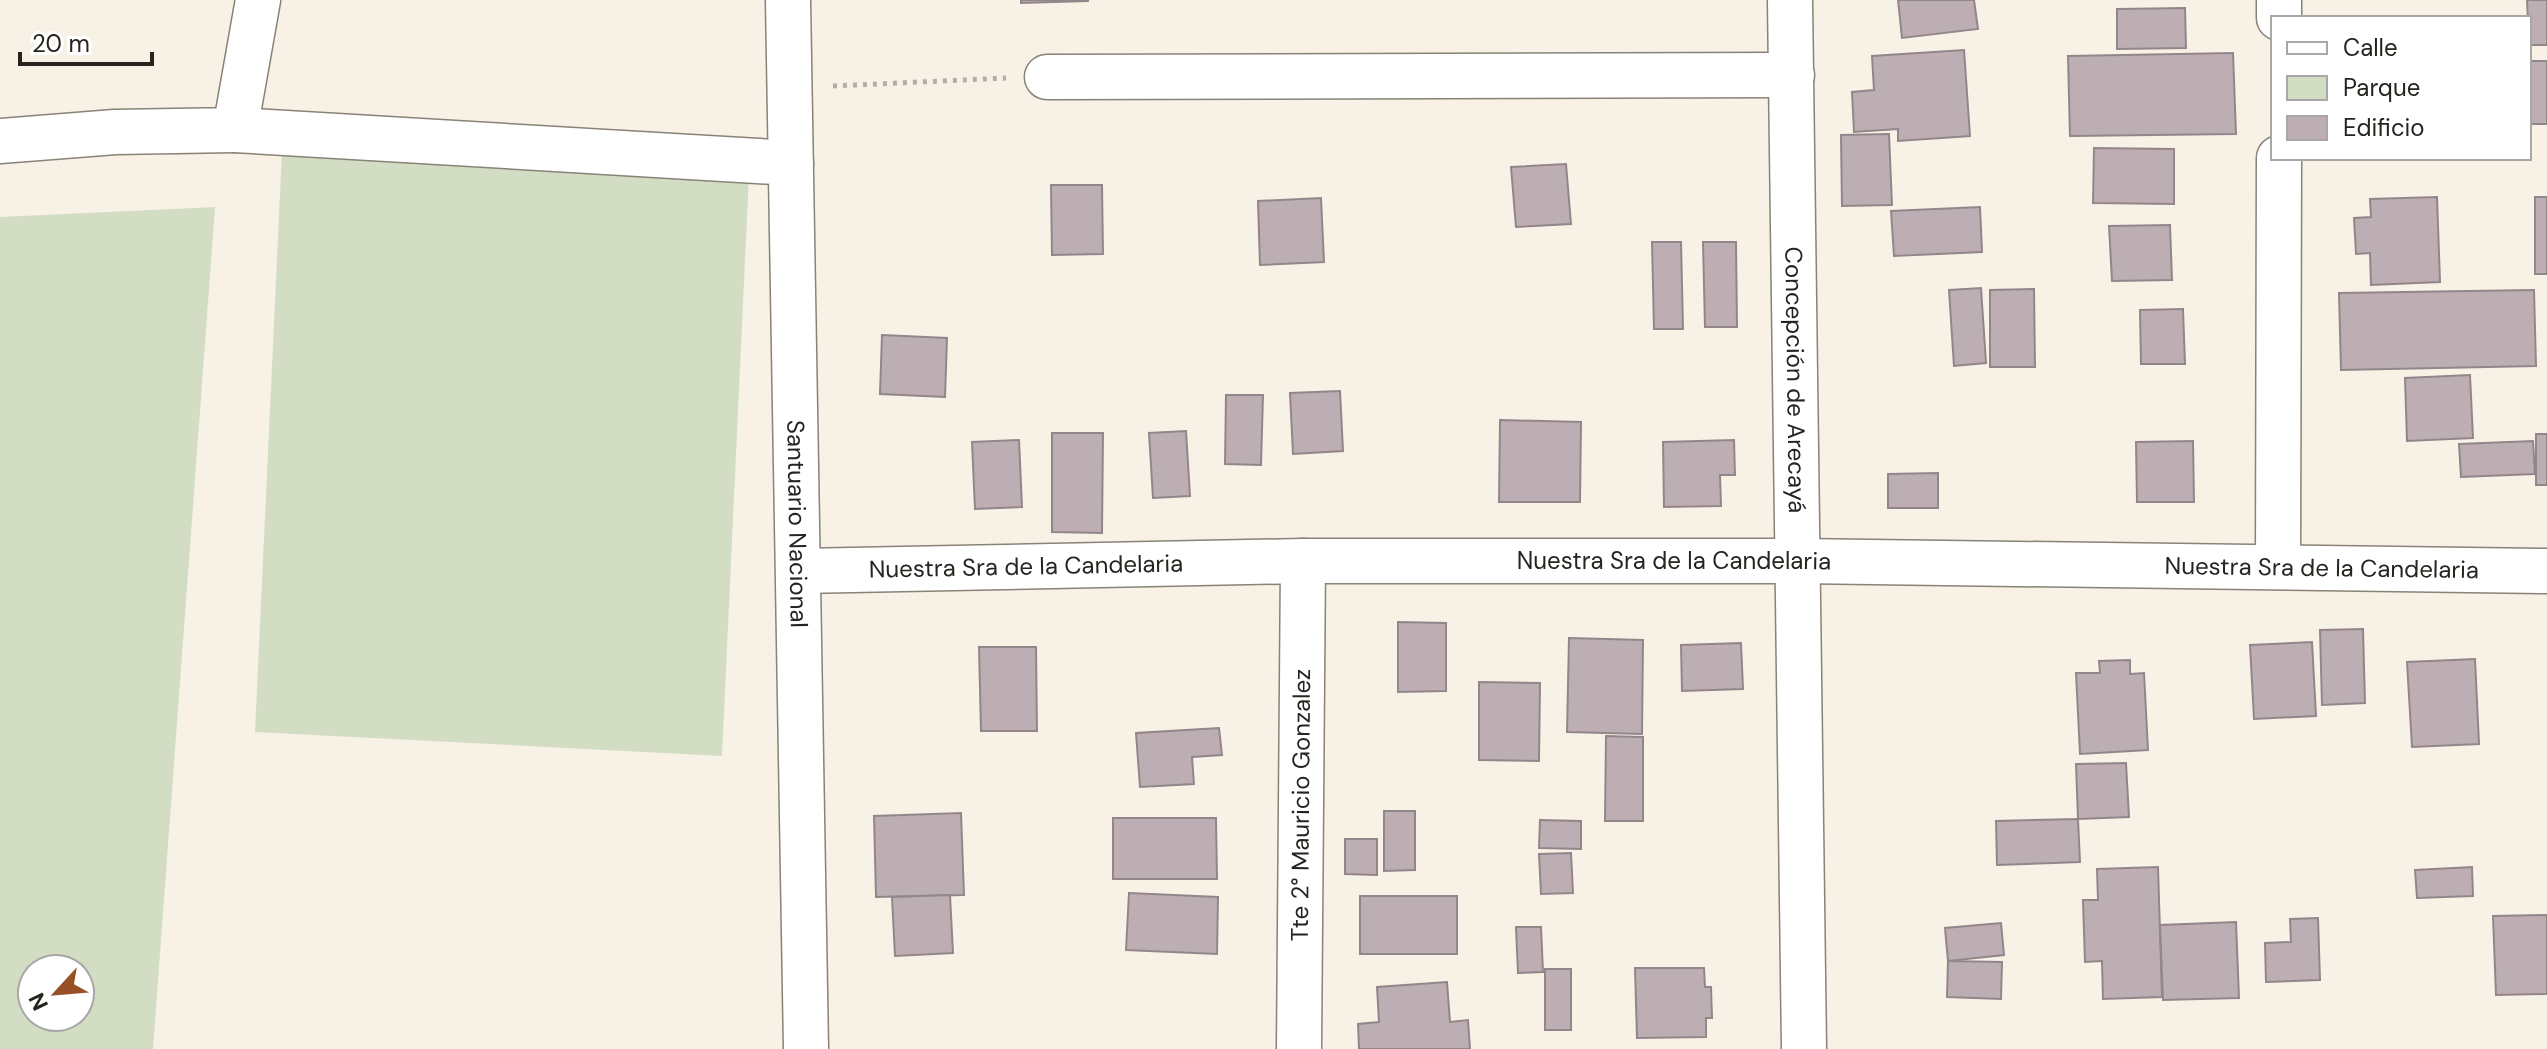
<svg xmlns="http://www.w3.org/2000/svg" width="2547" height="1049" font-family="'DM Sans',sans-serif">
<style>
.green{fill:#d2ddc4;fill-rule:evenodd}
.building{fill:#bcaeb3;stroke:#93868b;stroke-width:2}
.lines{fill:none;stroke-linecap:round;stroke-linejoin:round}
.minor-casing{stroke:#888277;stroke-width:47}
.path{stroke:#b4afa6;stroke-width:5;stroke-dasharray:4 6;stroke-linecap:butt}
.minor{stroke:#fff;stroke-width:44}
.labels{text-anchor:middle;stroke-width:6;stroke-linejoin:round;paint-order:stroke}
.street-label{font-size:24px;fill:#272420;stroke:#fff}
</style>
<rect width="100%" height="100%" fill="#f8f2e6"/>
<g class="green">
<path d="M282 151 749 174 722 756 255 732Z"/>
<path d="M215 207 153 1049H0V217ZM32 969H80V1017H32Z"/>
</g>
<g class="building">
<path d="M1021 0H1088V1L1021 3Z"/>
<path d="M1898 0H1974L1978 29 1902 38Z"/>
<path d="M2527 0H2547V45H2529Z"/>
<path d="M2185 8 2186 48 2117 49V9Z"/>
<path d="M1964 50 1970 136 1898 141V129L1854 132 1852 92 1874 90 1872 56Z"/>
<path d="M2233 53 2236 134 2070 136 2068 56Z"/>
<path d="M2529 61H2547V124H2530Z"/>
<path d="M1889 134 1892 205 1842 206 1841 135Z"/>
<path d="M2094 148 2174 149V204L2093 203Z"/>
<path d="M1566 164 1571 224 1516 227 1511 167Z"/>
<path d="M1051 185H1102L1103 254 1052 255Z"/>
<path d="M2437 197 2440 282 2371 285 2370 253 2356 254 2354 218 2371 217 2370 199Z"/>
<rect x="2535" y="197" width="12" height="77"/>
<path d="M1321 198 1324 262 1260 265 1258 201Z"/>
<path d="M1980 207 1982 252 1894 256 1891 211Z"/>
<path d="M2170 225 2172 280 2112 281 2109 226Z"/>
<path d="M1652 242H1681L1683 329H1654Z"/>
<path d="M1703 242H1736L1737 327H1705Z"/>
<path d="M1981 288 1986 363 1954 366 1949 290Z"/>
<path d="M2034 289 2035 367H1990V290Z"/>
<path d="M2534 290 2536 366 2341 370 2339 293Z"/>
<path d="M2183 309 2185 364H2141L2140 310Z"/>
<path d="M882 335 947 338 945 397 880 394Z"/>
<path d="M2470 375 2473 438 2407 441 2405 378Z"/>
<path d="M1340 391 1343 451 1293 454 1290 393Z"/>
<path d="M1226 395H1263L1261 465 1225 464Z"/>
<path d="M1500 420 1581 422 1580 502H1499Z"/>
<path d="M1186 431 1190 496 1153 498 1149 433Z"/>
<path d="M1052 433H1103L1102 533 1052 532Z"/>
<rect x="2536" y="434" width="11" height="51"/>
<path d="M1019 440 1022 507 975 509 972 442Z"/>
<path d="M1734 440 1735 475H1720L1721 506 1664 507 1663 442Z"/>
<path d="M2193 441 2194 502H2137L2136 442Z"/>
<path d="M2533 441 2535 474 2461 477 2459 444Z"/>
<path d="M1938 473V508H1888V474Z"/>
<path d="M1398 622 1446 623V691L1398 692Z"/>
<path d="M2363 629 2365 703 2322 705 2320 630Z"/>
<path d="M1569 638 1643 640 1642 734 1567 732Z"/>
<path d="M2312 642 2316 716 2254 719 2250 645Z"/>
<path d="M1741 643 1743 689 1682 691 1681 645Z"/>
<path d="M979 647H1036L1037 731H981Z"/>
<path d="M2475 659 2479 744 2412 747 2407 662Z"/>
<path d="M2130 660V674L2144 673 2148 750 2080 754 2076 673H2100L2099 661Z"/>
<path d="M1479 682 1540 683 1539 761 1479 760Z"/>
<path d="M1219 728 1222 755 1192 757 1194 784 1140 787 1136 733Z"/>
<path d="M1606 736 1643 737V821H1605Z"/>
<path d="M2126 763 2129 817 2078 819 2076 764Z"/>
<path d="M1384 811H1415V870L1384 871Z"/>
<path d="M961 813 964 895 876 897 874 816Z"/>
<path d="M1113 818H1216L1217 879H1113Z"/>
<path d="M2078 819 2080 862 1997 865 1996 821Z"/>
<path d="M1540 820 1581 821V849L1539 848Z"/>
<path d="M1345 839H1377V875L1345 874Z"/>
<path d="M1571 853 1573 893 1541 894 1539 854Z"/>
<path d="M2158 867 2162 997 2103 999 2102 961 2085 962 2083 900H2098L2097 869Z"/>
<path d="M2472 867 2473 896 2417 898 2415 870Z"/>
<path d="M1129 893 1218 897 1217 954 1126 950Z"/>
<path d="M950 895 953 953 895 956 892 897Z"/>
<rect x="1360" y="896" width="97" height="58"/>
<path d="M2547 915V994L2496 995 2493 916Z"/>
<path d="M2318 918 2320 980 2266 982 2265 943 2291 942 2290 919Z"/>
<path d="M2236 922 2239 998 2163 1000 2160 925Z"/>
<path d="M2001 923 2004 955 1948 961 1945 928Z"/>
<path d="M1516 927H1541L1543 972 1518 973Z"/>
<path d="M1948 961 2002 962 2001 999 1947 997Z"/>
<path d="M1635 968H1704L1705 987H1711L1712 1018H1706V1037L1637 1038Z"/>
<rect x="1545" y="969" width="26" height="61"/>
<path d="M1447 982 1450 1022 1468 1020 1470 1049H1359L1358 1024 1379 1022 1377 987Z"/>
</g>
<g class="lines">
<defs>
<g id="minor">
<path id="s1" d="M788 0 806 1049"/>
<path id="s2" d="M1790 0 1804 1049"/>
<path d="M2279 18V0"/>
<path d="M1047 77 1792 75"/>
<path d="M235 130 791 163"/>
<path d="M0 141 115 132 235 130 258 0"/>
<path d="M2278 567 2279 158"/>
<path id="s3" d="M800 571 1303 561H1799L2547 571"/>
<path id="s4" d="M1299 1049 1303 561"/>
</g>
</defs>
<use href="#minor" class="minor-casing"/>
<path class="path" d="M833 86 1006 78"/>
<use href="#minor" class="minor"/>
</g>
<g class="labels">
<g class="street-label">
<text dy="8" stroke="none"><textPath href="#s2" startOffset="380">Concepción de Arecayá</textPath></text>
<text dy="8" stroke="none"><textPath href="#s1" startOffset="524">Santuario Nacional</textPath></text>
<text dy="8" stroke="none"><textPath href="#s3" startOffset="874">Nuestra Sra de la Candelaria</textPath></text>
<text dy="8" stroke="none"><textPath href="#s3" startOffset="226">Nuestra Sra de la Candelaria</textPath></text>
<text dy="8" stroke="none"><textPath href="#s3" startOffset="1522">Nuestra Sra de la Candelaria</textPath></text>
<text dy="8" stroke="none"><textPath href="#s4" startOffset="244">Tte 2° Mauricio Gonzalez</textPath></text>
</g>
</g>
<rect x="2271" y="16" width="260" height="144" fill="#ffffff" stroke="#a9a7a6" stroke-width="2"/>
<rect x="2287" y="42" width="40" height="12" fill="#ffffff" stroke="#a9a7a6" stroke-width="2"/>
<text x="2343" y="56" font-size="24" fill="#272420">Calle</text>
<rect x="2287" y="76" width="40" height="24" fill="#d2ddc4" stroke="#a9a7a6" stroke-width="2"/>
<text x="2343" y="96" font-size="24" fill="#272420">Parque</text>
<rect x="2287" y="116" width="40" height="24" fill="#bcaeb3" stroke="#a9a7a6" stroke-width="2"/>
<text x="2343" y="136" font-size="24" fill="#272420">Edificio</text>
<g transform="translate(56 993) rotate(244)"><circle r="38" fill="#ffffff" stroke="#a9a7a6" stroke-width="2"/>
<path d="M0-6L14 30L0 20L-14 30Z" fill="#975127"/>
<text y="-12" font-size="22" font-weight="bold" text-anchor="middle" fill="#272420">N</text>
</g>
<path d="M20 52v12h132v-12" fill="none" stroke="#272420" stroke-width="4"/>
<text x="32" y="52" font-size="24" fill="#272420" stroke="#ffffff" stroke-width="6" paint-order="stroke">20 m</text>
</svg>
